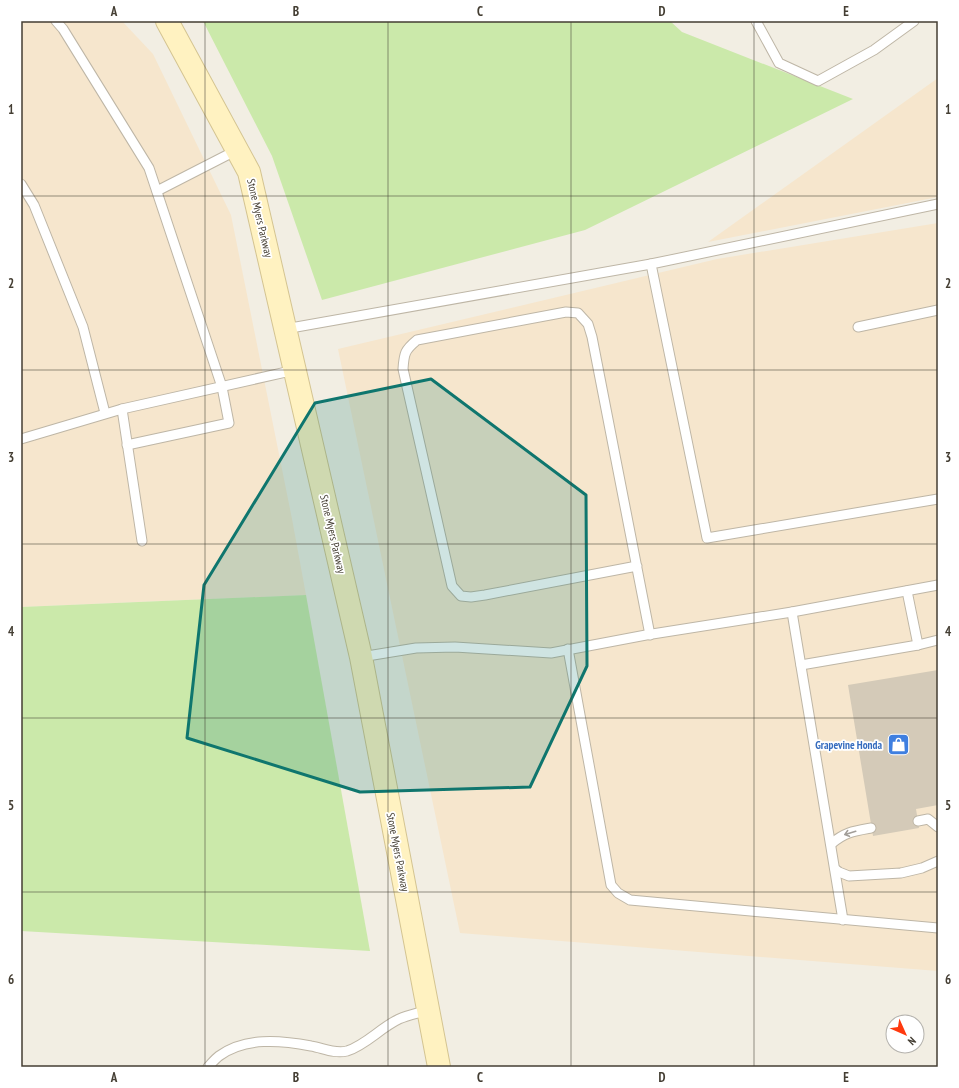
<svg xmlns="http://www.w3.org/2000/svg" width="959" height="1088" font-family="'PT Sans Narrow',sans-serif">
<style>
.commercial{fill:#f6e6cd}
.green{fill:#cbe9aa}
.building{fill:#d4cab8}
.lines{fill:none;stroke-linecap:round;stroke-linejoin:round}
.lane-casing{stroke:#beb6a6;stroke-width:11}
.secondary-casing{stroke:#d4c491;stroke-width:24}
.lane{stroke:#fff;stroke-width:9}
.secondary{stroke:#fff2c1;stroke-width:22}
.oneway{stroke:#a29e99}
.marked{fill:#0f766e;fill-opacity:0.2;stroke:#0f766e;stroke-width:3;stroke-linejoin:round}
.grid{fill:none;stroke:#443e33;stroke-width:1;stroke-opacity:0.55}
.labels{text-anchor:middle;stroke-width:3.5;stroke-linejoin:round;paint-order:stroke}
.street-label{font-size:11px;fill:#443e33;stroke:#fff}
.shop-label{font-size:11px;font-weight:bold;fill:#366cbe;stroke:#fff;text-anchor:end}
.neatline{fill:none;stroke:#443e33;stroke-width:1.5}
.grid-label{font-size:13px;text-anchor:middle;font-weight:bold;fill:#443e33}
</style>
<rect width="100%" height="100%" fill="#f2eee3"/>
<g class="commercial">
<path d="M21 21H122L153 54 231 215 292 519 306 595 21 607Z"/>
<path d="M938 78V197L708 242Z"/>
<path d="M938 223V971L460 933 338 349 717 259Z"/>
</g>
<g class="green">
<path d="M203 21H670L682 32 853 99 585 230 322 300 272 156Z"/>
<path d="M306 595 370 951 21 931V607Z"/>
</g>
<path class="building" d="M938 670V805L916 809 919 828 873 836 848 685Z"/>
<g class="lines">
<defs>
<g id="lane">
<path d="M56 21 63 29 149 168 222 387 229 423 127 445"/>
<path d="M756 21 779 63 818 81 874 50 914 21"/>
<path d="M21 184 34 205 83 327 105 413"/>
<path d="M157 191 237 150"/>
<path d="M938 204 651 264 707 538 938 499"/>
<path d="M858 327 938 310"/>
<path d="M285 329 651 264"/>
<path d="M122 409 295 370"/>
<path d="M21 439 122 409 142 541"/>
<path d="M637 566 485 595 471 597 461 596 452 586 403 369C404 353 405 350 417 340L566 312 578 313 588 324 592 337 650 635"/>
<path d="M907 591 918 645 938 640"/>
<path d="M792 612 843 920"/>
<path d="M568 649 611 885 618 893 630 900 938 928"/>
<path d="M361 657 416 648 455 647 551 653 646 635 792 612 938 585"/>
<path d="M801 665 918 645"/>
<path d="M918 821 928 819 938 827"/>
<path d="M831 844C845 832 854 831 871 828"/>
<path d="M835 869 839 872 849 876 901 873 922 868 938 861"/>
<path d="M208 1067C211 1064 215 1059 219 1056 245 1037 280 1040 311 1046 323 1048 334 1054 347 1051 366 1045 380 1028 399 1019 408 1015 419 1013 428 1010"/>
</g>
<path id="secondary" d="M167 21 249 172 361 657 439 1067"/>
</defs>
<use href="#lane" class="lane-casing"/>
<use href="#secondary" class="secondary-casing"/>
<use href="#lane" class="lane"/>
<use href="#secondary" class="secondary"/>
</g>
<defs><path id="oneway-shaft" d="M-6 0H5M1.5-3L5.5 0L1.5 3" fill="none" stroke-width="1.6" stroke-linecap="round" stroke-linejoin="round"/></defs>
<use class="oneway" href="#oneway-shaft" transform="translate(850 833) rotate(163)"/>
<path class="marked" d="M431 379 586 495 587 666 530 787 360 792 187 738 204 585 315 403Z"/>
<path class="grid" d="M205 21V1067M388 21V1067M571 21V1067M754 21V1067M21 196H938M21 370H938M21 544H938M21 718H938M21 892H938"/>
<defs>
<symbol id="shop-square" viewBox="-11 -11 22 22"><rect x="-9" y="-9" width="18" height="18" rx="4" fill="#3f7fe0" stroke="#fff"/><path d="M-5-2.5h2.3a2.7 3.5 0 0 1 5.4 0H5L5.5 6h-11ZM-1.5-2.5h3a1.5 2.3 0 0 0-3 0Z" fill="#fff"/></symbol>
</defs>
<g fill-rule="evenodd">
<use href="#shop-square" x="886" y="732" width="25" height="25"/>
</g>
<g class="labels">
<g class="street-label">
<text transform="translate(260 218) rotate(77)" y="4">Stone Myers Parkway</text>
<text transform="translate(333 534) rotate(77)" y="4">Stone Myers Parkway</text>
<text transform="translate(398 852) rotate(79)" y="4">Stone Myers Parkway</text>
</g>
<g class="shop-label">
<text x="882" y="749">Grapevine Honda</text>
</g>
</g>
<rect width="959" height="1088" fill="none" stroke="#ffffff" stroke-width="44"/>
<g transform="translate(905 1034) rotate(135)"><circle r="19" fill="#ffffff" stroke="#b4b2ad"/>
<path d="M0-3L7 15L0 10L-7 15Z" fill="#ff390e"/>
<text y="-6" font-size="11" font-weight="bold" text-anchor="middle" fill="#443e33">N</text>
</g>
<rect x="22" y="22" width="915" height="1044" class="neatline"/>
<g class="grid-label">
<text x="114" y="16">A</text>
<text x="296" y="16">B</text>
<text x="480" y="16">C</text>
<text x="662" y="16">D</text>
<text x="846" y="16">E</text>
<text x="11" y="114">1</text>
<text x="948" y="114">1</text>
<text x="11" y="288">2</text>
<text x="948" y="288">2</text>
<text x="11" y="462">3</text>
<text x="948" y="462">3</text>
<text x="11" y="636">4</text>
<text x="948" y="636">4</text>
<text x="11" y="810">5</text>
<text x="948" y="810">5</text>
<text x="11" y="984">6</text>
<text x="948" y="984">6</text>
<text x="114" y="1082">A</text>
<text x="296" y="1082">B</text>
<text x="480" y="1082">C</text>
<text x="662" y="1082">D</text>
<text x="846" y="1082">E</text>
</g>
</svg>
